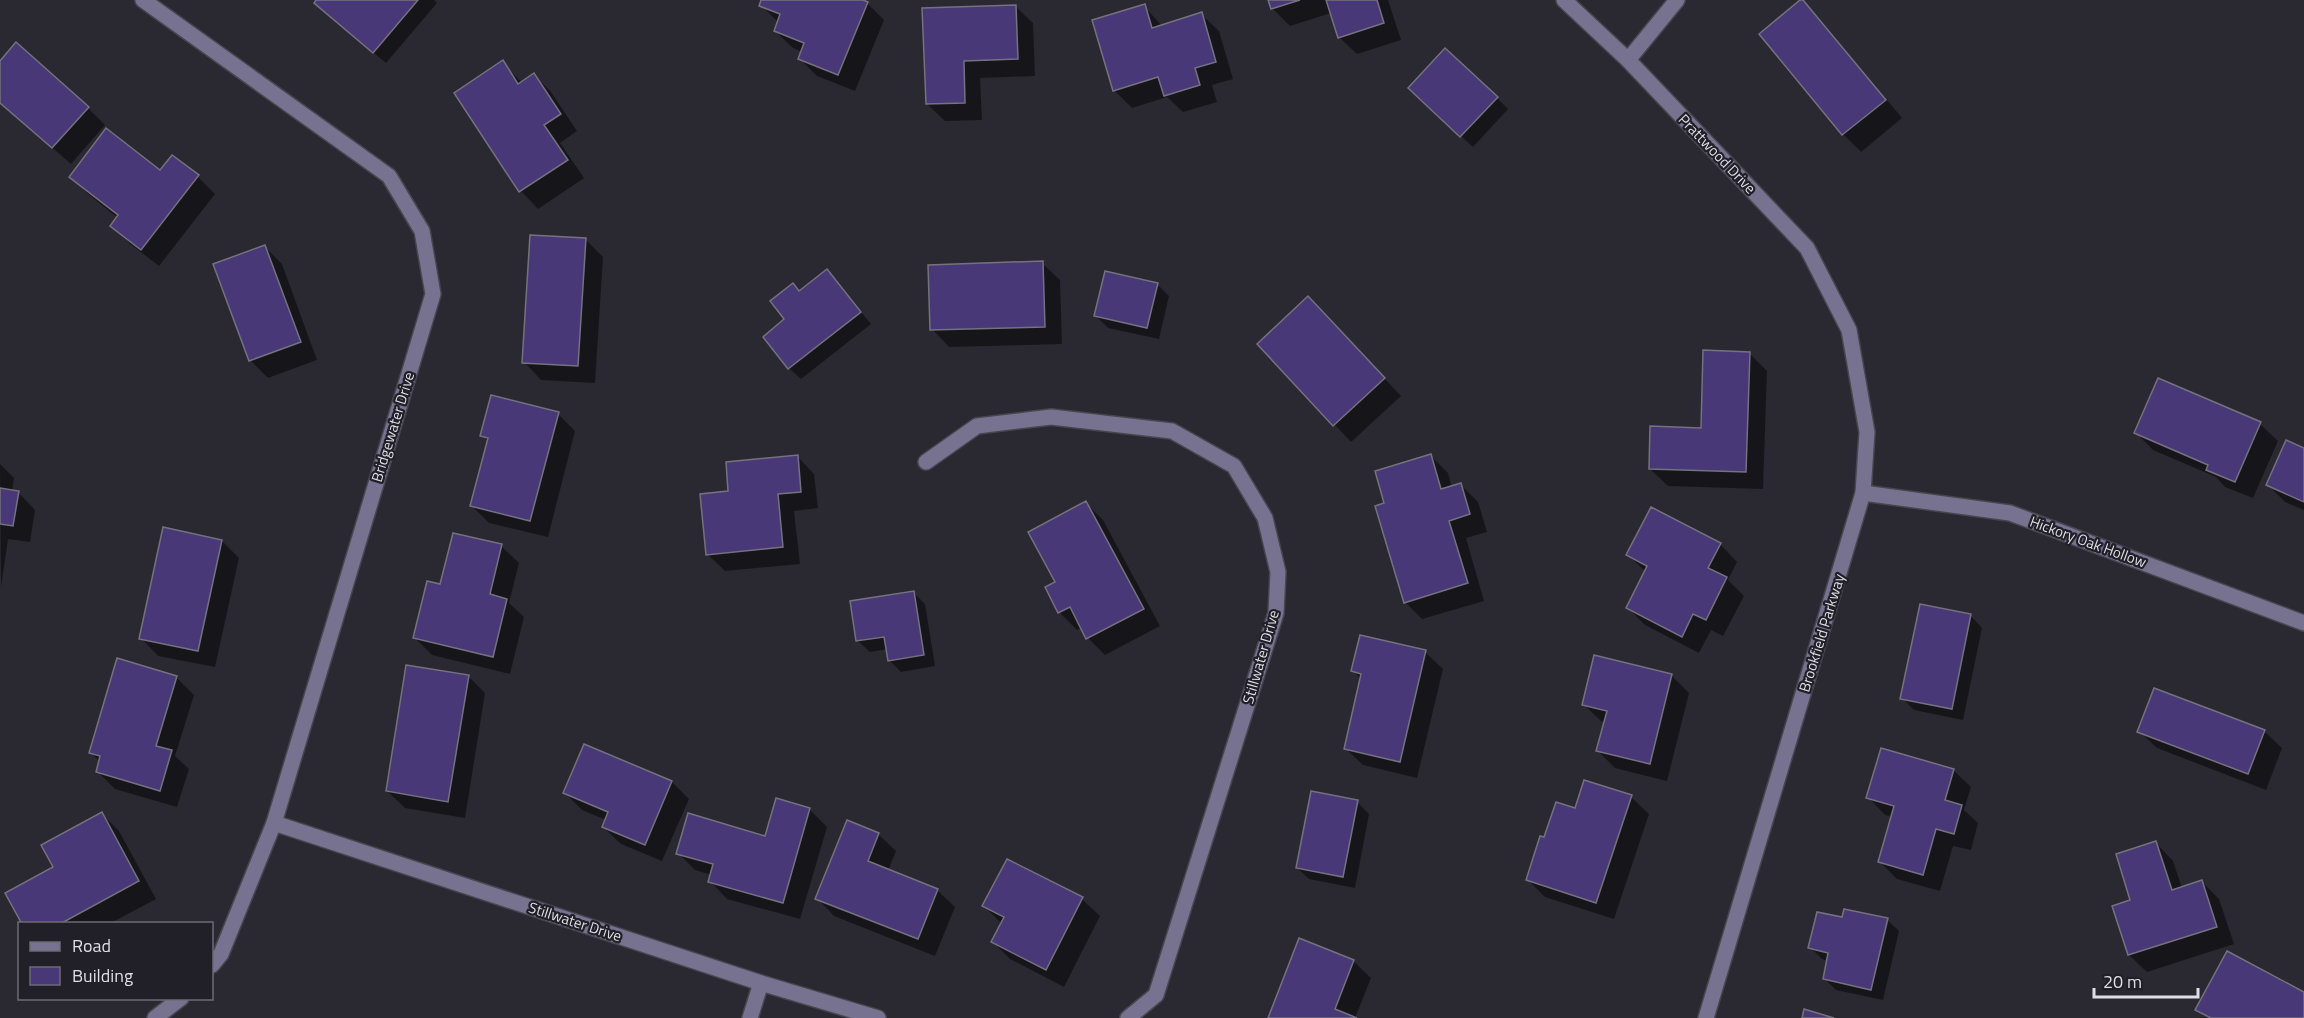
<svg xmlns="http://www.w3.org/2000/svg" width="2304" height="1018" font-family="'Titillium Web',sans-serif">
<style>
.shadow{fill:#0007}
.building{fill:#493877;stroke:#74727e;stroke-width:1.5}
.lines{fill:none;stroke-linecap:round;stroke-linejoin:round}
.minor-casing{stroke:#47464e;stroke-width:18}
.minor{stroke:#787291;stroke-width:15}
.labels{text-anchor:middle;stroke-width:4.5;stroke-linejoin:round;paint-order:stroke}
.street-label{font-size:15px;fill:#dfdee4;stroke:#211f28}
</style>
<rect width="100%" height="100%" fill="#2a2932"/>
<g class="shadow">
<path d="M318 0H434L437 3 386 63 327 14Z"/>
<path d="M763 0H859L867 3 884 20 855 91 817 76 799 58 802 52 793 48 775 31 779 23 761 5Z"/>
<path d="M1270 0H1388L1401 40 1357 54 1339 37 1331 13 1290 26 1272 8Z"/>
<path d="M1802 1 1819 18 1902 118 1861 152 1843 134 1761 34Z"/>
<path d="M1015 6 1033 23 1035 76 980 78 982 120 945 121 927 104 924 10Z"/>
<path d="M1144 6 1162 26 1201 14 1219 31 1233 79 1212 85 1217 102 1183 112 1167 97 1132 108 1114 90Z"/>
<path d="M502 62 522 83 534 75 551 92 577 131 560 143 584 178 538 209 521 191 456 93Z"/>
<path d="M0 63 88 108 105 125 71 164 0 103Z"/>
<path d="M1497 98 1508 109 1473 147 1422 100Z"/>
<path d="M172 157 198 177 215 194 159 266 129 243 112 225 118 218 88 194 71 177 160 172Z"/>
<path d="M586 240 603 257 595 383 541 380 524 362Z"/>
<path d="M264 246 282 264 317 360 268 378 251 361 215 265Z"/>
<path d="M1042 263 1060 280 1062 344 949 347 932 329Z"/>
<path d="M827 271 871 324 801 379 789 368 786 320 793 285 800 292Z"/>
<path d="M1157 284 1169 296 1159 339 1108 328 1096 316Z"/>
<path d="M1325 315 1401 396 1351 442 1259 344Z"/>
<path d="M1749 353 1767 371 1763 489 1668 486 1650 469 1702 429Z"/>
<path d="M2159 380 2260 424 2278 441 2253 498 2225 487 2216 477 2153 450 2136 433Z"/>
<path d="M558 414 575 431 548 537 489 523 472 506 489 442 482 435Z"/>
<path d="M2304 450V510L2285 502 2268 485Z"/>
<path d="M797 456 814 474 818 508 794 511 800 564 725 571 707 554 730 493Z"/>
<path d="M1431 456 1448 473 1452 488 1461 485 1478 502 1487 532 1466 538 1484 601 1422 619 1405 602 1386 504Z"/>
<path d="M0 464 14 478 12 491 18 492 35 510 30 542 8 539 1 587Z"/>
<path d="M1086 503 1103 520 1160 626 1105 655 1088 638 1082 627 1077 630 1060 613 1047 588 1057 583Z"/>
<path d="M222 541 239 558 215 667 158 656 141 638Z"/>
<path d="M1720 544 1737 562 1728 580 1744 596 1723 636 1711 630 1699 653 1645 625 1628 608 1646 572 1628 555Z"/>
<path d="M501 546 519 563 509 603 524 617 510 674 432 655 415 638 441 586Z"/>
<path d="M913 592 925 604 935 666 901 672 889 660 888 649 870 652 858 641Z"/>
<path d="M1971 616 1982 628 1963 720 1914 710 1902 698Z"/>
<path d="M1425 652 1443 669 1417 778 1363 765 1345 748 1361 679 1353 671Z"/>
<path d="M118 660 177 678 194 695 175 756 189 769 177 807 115 789 97 771 100 762 90 752Z"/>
<path d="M1671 675 1689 693 1667 781 1615 768 1598 751 1605 723 1601 721 1583 704Z"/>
<path d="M468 676 485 693 465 818 405 808 387 791Z"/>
<path d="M2139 731H2264L2282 748 2266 790 2157 748Z"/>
<path d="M585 746 672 782 689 799 662 861 621 844 603 827 606 820 582 810 565 793Z"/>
<path d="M1953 770 1971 787 1964 810 1978 823 1971 850 1953 846 1940 891 1897 879 1880 862 1893 817 1885 815 1868 797Z"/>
<path d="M1631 797 1649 814 1614 919 1545 897 1528 880 1545 839 1576 810Z"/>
<path d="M1357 802 1369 814 1355 888 1309 879 1297 868Z"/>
<path d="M809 809 827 827 800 919 727 899 710 881 712 875 695 870 678 853 766 837Z"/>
<path d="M102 814 119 831 156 899 109 924H23Z"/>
<path d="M878 834 896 851 888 871 937 890 955 907 935 956 834 916 817 898Z"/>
<path d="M2156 843 2173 861 2182 888 2202 882 2219 899 2234 944 2147 972 2129 955 2114 906 2132 901Z"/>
<path d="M1008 861 1082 899 1100 916 1064 987 1010 959 993 942 1002 924 984 906Z"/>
<path d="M1843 919 1887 920 1899 931 1883 1000 1836 990 1824 978 1828 961 1822 959 1810 947Z"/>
<path d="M1353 961 1371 978 1355 1018H1270Z"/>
</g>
<g class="building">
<path d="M316 0H418L373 53 314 3Z"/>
<path d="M761 0H863L868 2 838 75 798 59 804 43 774 31 780 14 759 6Z"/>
<path d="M1268 0H1300L1271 9Z"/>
<path d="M1326 0H1377L1384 23 1338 38Z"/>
<path d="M1800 0H1803L1886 100 1842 135 1759 34Z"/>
<path d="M1145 4 1152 28 1202 12 1216 62 1195 68 1200 85 1164 96 1158 77 1113 91 1092 20Z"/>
<path d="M1016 5 1018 59 964 61 965 103 926 104 922 8Z"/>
<path d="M16 42 89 107 52 148 0 103V61Z"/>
<path d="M1445 48 1498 97 1460 137 1408 88Z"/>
<path d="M503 60 518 84 534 73 561 114 544 125 568 160 519 192 454 93Z"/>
<path d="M106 128 160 170 172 155 199 175 141 250 110 226 118 215 69 177Z"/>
<path d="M530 235 586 238 578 366 522 363Z"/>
<path d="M265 245 301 342 249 361 213 264Z"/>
<path d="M1043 261 1045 327 930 330 928 265Z"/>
<path d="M827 269 861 312 788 369 763 337 784 319 770 301 793 283 799 291Z"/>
<path d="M1105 271 1158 283 1147 328 1094 316Z"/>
<path d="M1308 296 1385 378 1333 426 1257 344Z"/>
<path d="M1703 350 1750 352 1746 472 1649 469 1650 426 1701 428Z"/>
<path d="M2158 378 2261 422 2235 482 2206 470 2208 465 2134 433Z"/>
<path d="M491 395 559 412 530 521 470 506 488 438 480 436Z"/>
<path d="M2286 440 2304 448V502L2266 485Z"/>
<path d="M1431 454 1441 489 1461 483 1470 514 1449 521 1468 583 1404 603 1375 506 1384 503 1375 471Z"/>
<path d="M798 455 801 492 778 494 783 547 706 555 700 494 728 491 726 462Z"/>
<path d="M0 488 19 491 13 526 0 524Z"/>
<path d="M1086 501 1144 609 1086 639 1070 607 1058 613 1045 587 1055 582 1028 532Z"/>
<path d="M1651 507 1721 543 1708 568 1727 577 1706 620 1693 614 1682 637 1626 608 1647 566 1626 555Z"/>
<path d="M163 527 222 540 198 651 139 639Z"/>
<path d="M453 533 502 544 490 594 507 599 493 657 413 638 427 581 440 584Z"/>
<path d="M914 591 924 655 888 661 884 637 856 641 850 601Z"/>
<path d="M1920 604 1971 614 1952 709 1900 699Z"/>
<path d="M1360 635 1426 650 1400 762 1344 749 1361 674 1351 671Z"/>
<path d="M1594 655 1672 674 1650 764 1596 751 1607 711 1582 705Z"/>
<path d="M117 658 177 676 156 746 172 750 160 791 96 772 100 756 89 753Z"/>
<path d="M406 665 469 675 448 802 386 791Z"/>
<path d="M2154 688 2265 730 2248 774 2137 732Z"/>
<path d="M584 744 672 781 645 845 602 827 608 812 563 793Z"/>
<path d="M1881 748 1954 769 1945 800 1962 805 1954 834 1936 829 1923 875 1878 862 1894 806 1866 798Z"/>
<path d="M1584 780 1632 795 1596 903 1526 880 1540 836 1544 837 1556 802 1575 808Z"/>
<path d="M1311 791 1358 800 1343 877 1296 868Z"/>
<path d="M776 798 810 808 783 903 708 882 713 864 676 854 688 813 765 836Z"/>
<path d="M102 812 139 881 60 924H22L5 893 53 867 41 845Z"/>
<path d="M847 820 879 833 868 861 938 889 918 939 815 899Z"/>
<path d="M2156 841 2172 890 2202 880 2217 927 2128 955 2112 906 2130 900 2116 854Z"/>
<path d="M1007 859 1083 897 1046 970 991 942 1004 917 982 906Z"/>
<path d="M1844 909 1888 918 1871 990 1823 979 1828 953 1808 948 1817 912 1842 917Z"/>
<path d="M1299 938 1354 960 1335 1009 1357 1018H1268Z"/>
<path d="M2227 951 2304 992V1018H2211L2195 1010Z"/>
<path d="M1804 1009 1834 1018H1802Z"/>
</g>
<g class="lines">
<defs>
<g id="minor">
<path d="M143 0 389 176 422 231 433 294 274 823 221 954 212 965"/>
<path d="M1564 0 1628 60 1677 0"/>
<path d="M1628 60 1807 248 1849 330 1867 432 1863 493 1706 1018"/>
<path d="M926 462 977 426 1051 417 1172 431 1234 466 1265 518 1278 572 1276 613 1156 995 1128 1018"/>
<path d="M1863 493 2010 513 2304 623"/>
<path d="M274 823 761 983 878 1018"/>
<path d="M155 1018 181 998"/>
<path d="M750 1018 761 983"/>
</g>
</defs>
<use href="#minor" class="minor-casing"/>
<use href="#minor" class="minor"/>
</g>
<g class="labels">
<g class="street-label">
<text transform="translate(1717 154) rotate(46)" y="5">Prattwood Drive</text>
<text transform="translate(393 427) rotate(-73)" y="5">Bridgewater Drive</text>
<text transform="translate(2088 542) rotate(20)" y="5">Hickory Oak Hollow</text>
<text transform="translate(1822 633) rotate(-73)" y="5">Brookfield Parkway</text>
<text transform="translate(1261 657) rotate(-74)" y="5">Stillwater Drive</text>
<text transform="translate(575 922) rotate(18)" y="5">Stillwater Drive</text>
</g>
</g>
<rect x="18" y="922" width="195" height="78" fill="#211f28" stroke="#6d6b73" stroke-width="1.5"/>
<rect x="30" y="942" width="30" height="9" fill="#787291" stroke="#6d6b73" stroke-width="1.5"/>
<text x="72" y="952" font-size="18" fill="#dfdee4">Road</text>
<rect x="30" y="967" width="30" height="18" fill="#493877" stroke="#6d6b73" stroke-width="1.5"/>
<text x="72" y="982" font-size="18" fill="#dfdee4">Building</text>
<path d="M2094 988v9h104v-9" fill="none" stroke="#dfdee4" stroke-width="3"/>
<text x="2103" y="988" font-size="18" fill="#dfdee4" stroke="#211f28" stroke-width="4.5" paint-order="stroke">20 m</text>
</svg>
